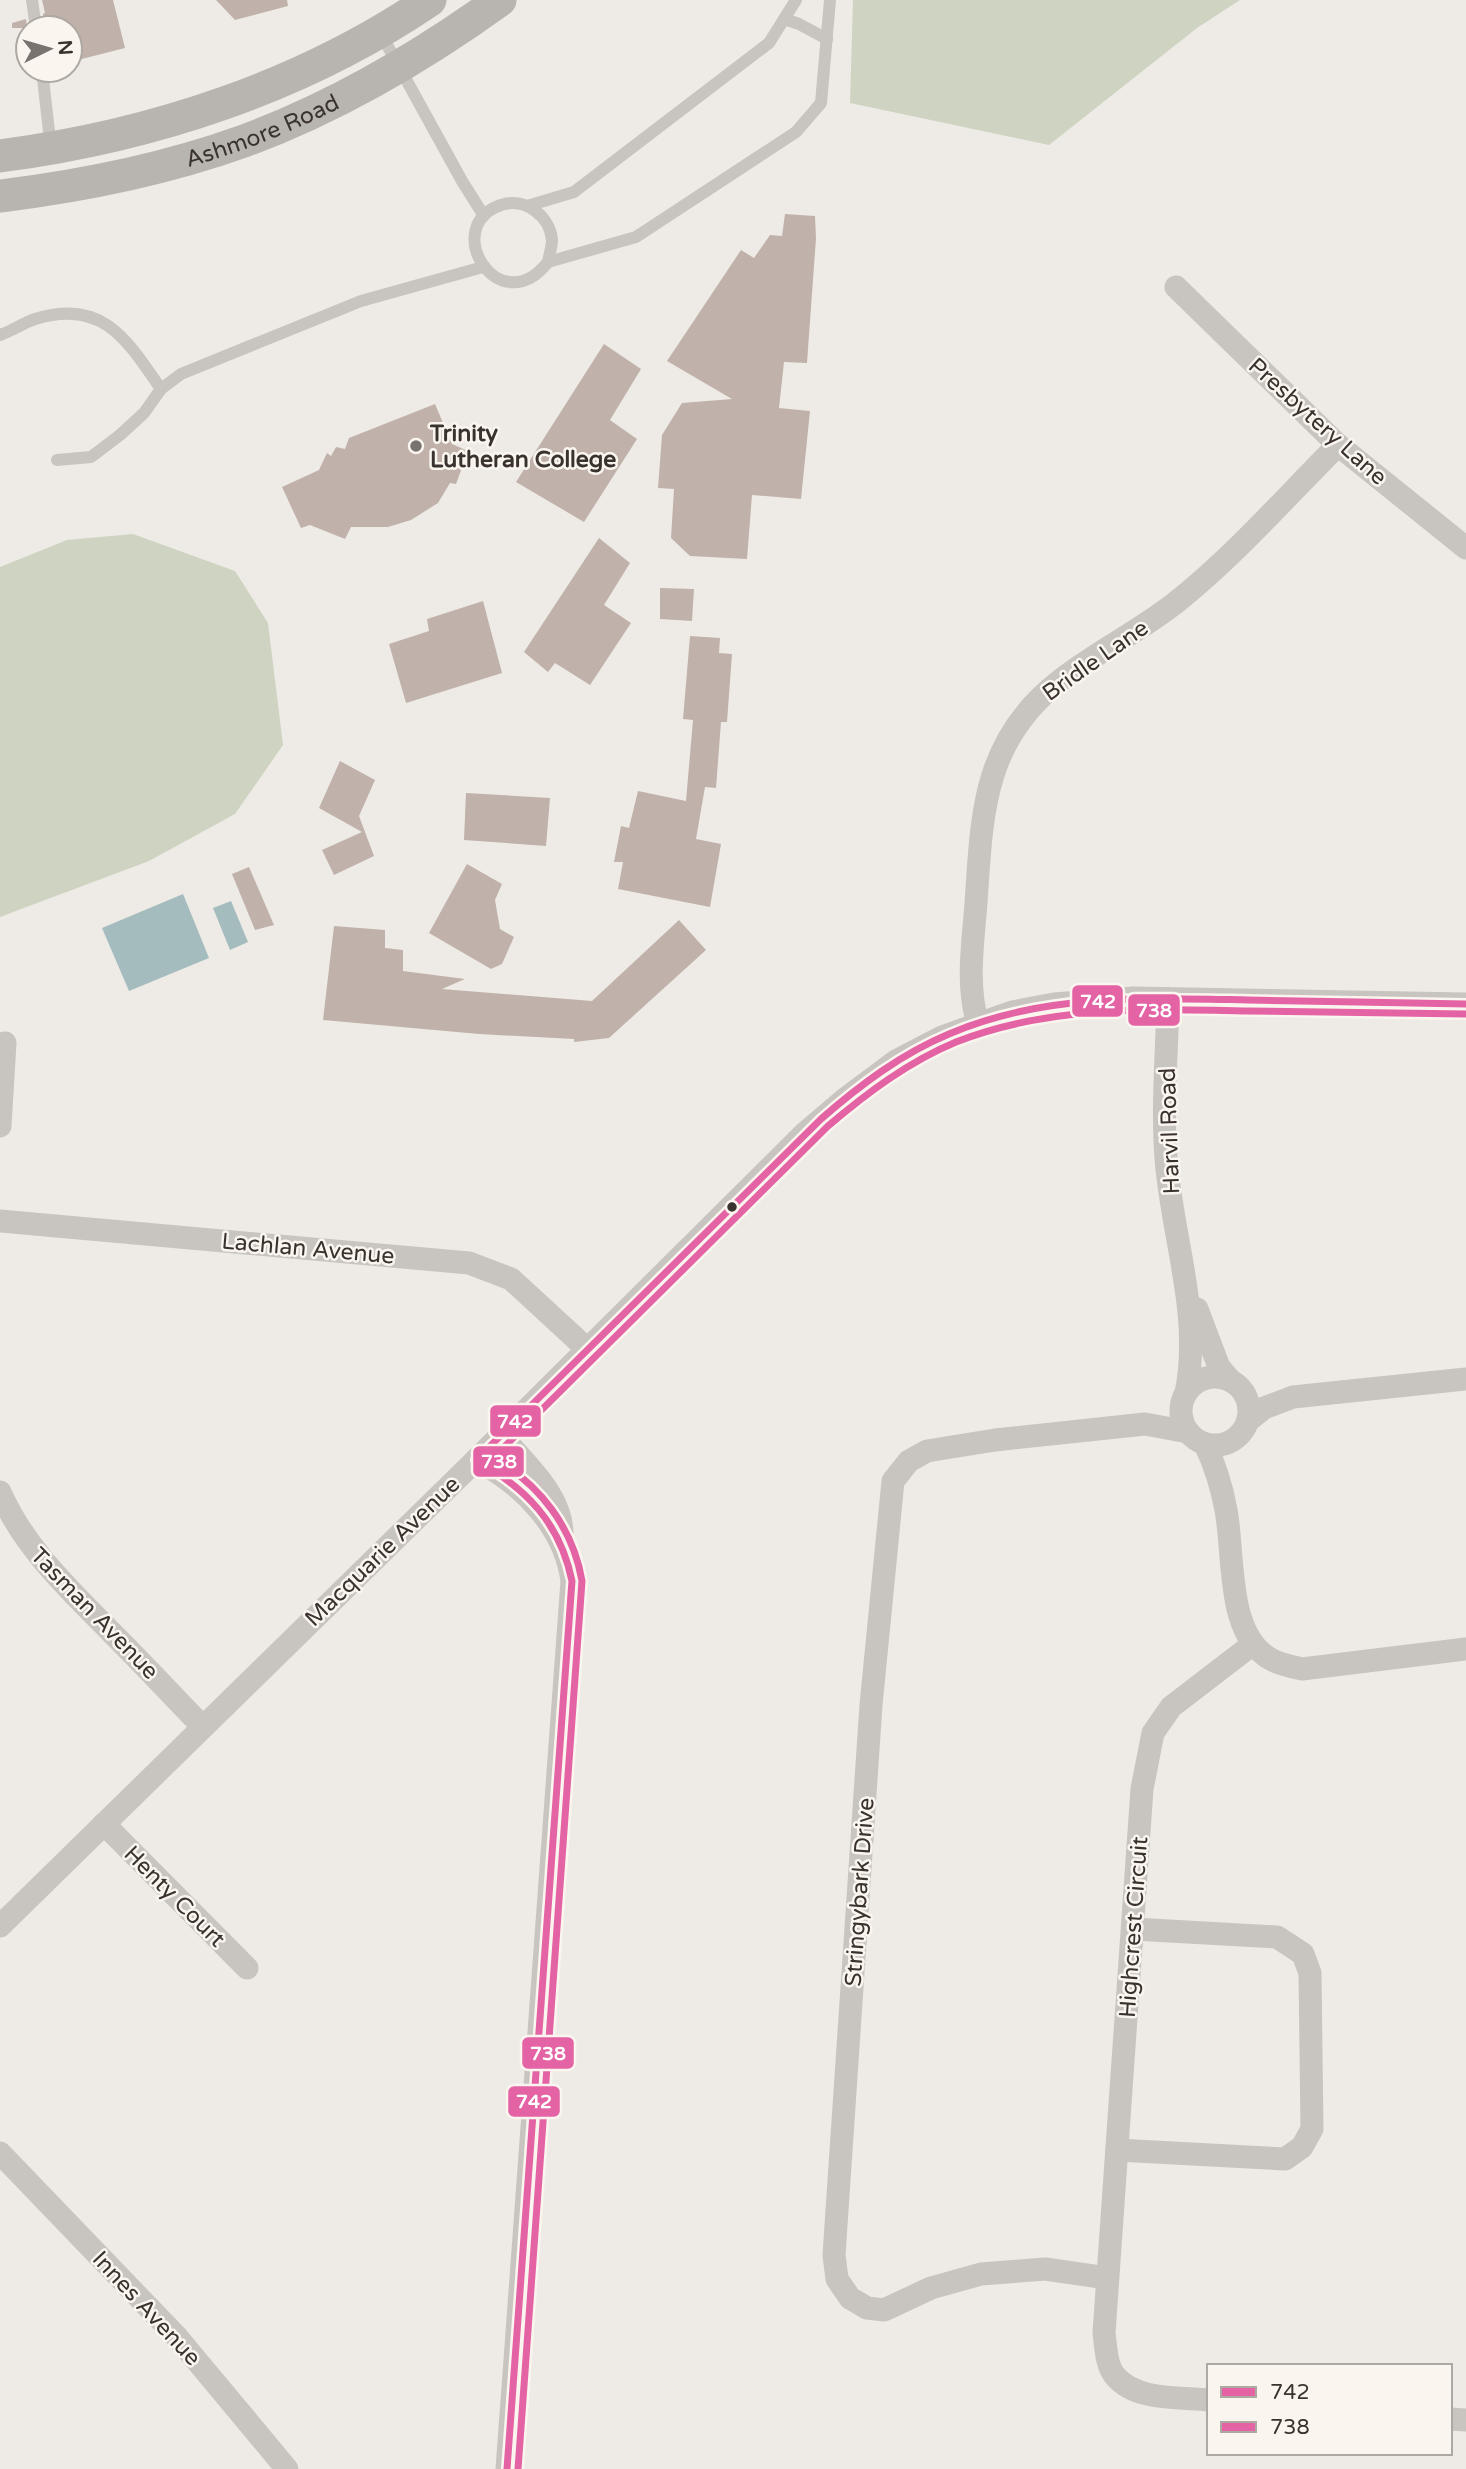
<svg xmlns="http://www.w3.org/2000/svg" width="1466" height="2469" font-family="'Varela Round',sans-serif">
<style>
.green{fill:#ced4c1}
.water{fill:#a4bcbe}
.building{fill:#c0b2aa}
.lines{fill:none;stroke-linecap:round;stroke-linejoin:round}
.service{stroke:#c8c4bf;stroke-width:12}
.minor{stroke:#c8c4bf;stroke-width:23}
.secondary{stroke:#b8b4af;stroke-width:33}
.bus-1-casing{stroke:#faf6ef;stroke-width:12}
.bus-2-casing{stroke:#faf6ef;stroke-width:12}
.bus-1{stroke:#e463a4;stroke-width:7}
.bus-2{stroke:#e463a4;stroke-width:7}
.poi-dot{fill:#78736e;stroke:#faf6ef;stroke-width:2.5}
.bus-dot{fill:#39322d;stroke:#faf6ef;stroke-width:2.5}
.labels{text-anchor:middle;stroke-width:5;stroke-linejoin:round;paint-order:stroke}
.street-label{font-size:23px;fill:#39322d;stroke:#faf6ef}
.poi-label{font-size:23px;font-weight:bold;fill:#39322d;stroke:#faf6ef;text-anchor:start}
.line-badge{stroke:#faf6ef;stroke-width:2.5}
.badge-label{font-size:19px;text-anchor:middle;font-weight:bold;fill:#fff}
</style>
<rect width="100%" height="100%" fill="#eeebe6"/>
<g class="green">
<path d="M853 0H1240L1197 28 1049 145 850 103Z"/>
<path d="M133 534 235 571 268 623 283 745 235 814 149 861 0 917V567L67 540Z"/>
</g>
<g class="water">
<path d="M183 894 209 958 129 991 102 928Z"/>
<path d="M231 901 248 942 230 950 213 908Z"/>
</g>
<g class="building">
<path d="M42 0H113L125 48 70 62V28H45L43 14 45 13Z"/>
<path d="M216 0H287L288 6 235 20Z"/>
<path d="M26 19 27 28H12V23Z"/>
<path d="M785 214 815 216 816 238 807 363 784 362 779 408 810 411 801 499 752 495 747 559 690 556 671 538 674 489 658 488 662 435 682 403 732 399 667 361 741 250 754 258 770 235 782 236Z"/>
<path d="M604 344 641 369 610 420 637 439 584 522 516 482Z"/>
<path d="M435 404 452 444 468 451 456 484 450 483 438 503 411 520 388 527H351L345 539 310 525 301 528 282 487 319 470 327 453 331 456 336 447 345 449 349 438Z"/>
<path d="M599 538 630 563 604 605 631 623 590 685 555 663 548 672 524 652Z"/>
<path d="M660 588 694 589 692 621 660 619Z"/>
<path d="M483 601 502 673 406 703 389 644 429 631 427 619Z"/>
<path d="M690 636 720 638 719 653 732 654 727 722H721L716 788 705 787 696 839 721 844 710 907 618 889 623 862H614L621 826 629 828 638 791 686 801 693 720 683 719Z"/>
<path d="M340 761 375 780 359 816 374 856 334 875 322 850 362 832 319 808Z"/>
<path d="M466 793 550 798 546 846 464 840Z"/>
<path d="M467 864 502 884 495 900 500 929 514 937 502 964 491 969 429 933Z"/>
<path d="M249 867 274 925 255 930 232 874Z"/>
<path d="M679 920 706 950 609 1038 574 1042V1039L479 1034 323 1020 334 926 385 930V948L403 950V971L465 979 442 989 592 1001Z"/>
</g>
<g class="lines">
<g class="service">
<path d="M32 0 36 28"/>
<path d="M784 19 799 24 827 39"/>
<path d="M381 34 462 181 484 216"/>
<path d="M42 70 51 149"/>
<path d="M527 206 574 192 769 43 796 0"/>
<path d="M548 262C549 255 552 247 552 240 550 216 525 197 501 205 439 226 499 324 548 262L636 237 796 132 821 103 830 0"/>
<path d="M0 335C12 331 23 323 35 319 103 298 127 340 161 389"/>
<path d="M57 460 91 457 120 435 144 413 161 389 181 374 361 301 483 267"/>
</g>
<g class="minor">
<path d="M1176 287 1338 445 1466 548"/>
<path d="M1168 999C1167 1052 1162 1106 1166 1159 1172 1237 1202 1315 1186 1393"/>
<path d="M978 1024C966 985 973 943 976 903 982 816 982 743 1057 683 1095 652 1141 631 1179 600 1236 554 1286 497 1338 445"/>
<path d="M0 1126 5 1043"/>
<path d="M0 1221 469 1263 511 1279 586 1348"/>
<path d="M1197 1309 1219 1367 1230 1380"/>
<circle cx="1215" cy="1411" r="34"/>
<path d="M1249 1420 1264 1408 1293 1397 1466 1379"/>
<path d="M500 1434C524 1463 562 1494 562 1534"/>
<path d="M1205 1444C1215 1465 1222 1488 1226 1510 1234 1552 1227 1624 1262 1653 1273 1663 1288 1666 1302 1669L1466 1649"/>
<path d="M476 1460C523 1484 565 1527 572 1581L507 2469"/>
<path d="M0 1492C25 1549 70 1590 113 1634 143 1664 172 1695 202 1726"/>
<path d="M104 1824 247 1968"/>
<path d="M0 1926 476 1460 805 1133 845 1099 896 1061 942 1037 978 1024 1012 1012 1054 1004 1133 998 1466 1004"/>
<path d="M1117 2150 1285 2159 1302 2147 1312 2129 1310 1973 1303 1954 1277 1937 1133 1929"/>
<path d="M0 2153 177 2337 287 2469"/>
<path d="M1107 2278 1045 2269 981 2274 931 2288 884 2310 867 2308 850 2298 837 2279 834 2255 871 1705 893 1481 909 1461 927 1451 995 1440 1145 1424 1188 1432"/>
<path d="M1209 2400C1179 2397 1136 2401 1115 2376 1106 2365 1106 2347 1104 2333L1142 1789 1153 1733 1171 1707 1253 1644"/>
<path d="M1450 2419 1466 2420"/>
</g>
<g class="secondary">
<path d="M0 156C152 136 302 87 430 0"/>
<path id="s1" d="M0 196C82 186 166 169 244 141 336 107 421 57 500 0"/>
</g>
<defs>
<path id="bus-1" d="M507 2469 572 1581C560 1523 527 1489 476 1460L821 1119C860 1085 901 1054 949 1034 1044 993 1147 998 1248 1000 1321 1001 1393 1003 1466 1004"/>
<path id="bus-2" d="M518 2469 582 1581C573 1528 540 1484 493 1458L828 1126C867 1093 908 1062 956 1042 1050 1005 1149 1009 1249 1011 1321 1012 1393 1013 1466 1014"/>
</defs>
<use href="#bus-1" class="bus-1-casing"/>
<use href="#bus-2" class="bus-2-casing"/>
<use href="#bus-1" class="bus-1"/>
<use href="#bus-2" class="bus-2"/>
</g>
<circle class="poi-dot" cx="416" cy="446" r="7"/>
<circle class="bus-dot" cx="732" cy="1207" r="6"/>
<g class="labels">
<g class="street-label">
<text dy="8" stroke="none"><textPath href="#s1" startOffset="271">Ashmore Road</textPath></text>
<text transform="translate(1318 421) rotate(42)" y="8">Presbytery Lane</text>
<text transform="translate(1095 660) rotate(-35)" y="8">Bridle Lane</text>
<text transform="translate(1169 1131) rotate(-92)" y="8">Harvil Road</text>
<text transform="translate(308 1248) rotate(5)" y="8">Lachlan Avenue</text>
<text transform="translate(382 1551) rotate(-44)" y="8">Macquarie Avenue</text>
<text transform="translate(95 1613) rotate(46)" y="8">Tasman Avenue</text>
<text transform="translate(859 1892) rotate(-86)" y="8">Stringybark Drive</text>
<text transform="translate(175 1896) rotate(45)" y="8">Henty Court</text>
<text transform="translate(1133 1927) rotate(-86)" y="8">Highcrest Circuit</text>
<text transform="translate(147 2308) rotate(47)" y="8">Innes Avenue</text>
</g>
<g class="poi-label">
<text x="430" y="441">Trinity<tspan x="430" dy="26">Lutheran College</tspan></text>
</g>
</g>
<g class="line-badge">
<rect x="1071" y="984" width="53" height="34" rx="7" fill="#e463a4"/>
<rect x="1127" y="993" width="54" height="34" rx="7" fill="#e463a4"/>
<rect x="489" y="1404" width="53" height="34" rx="7" fill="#e463a4"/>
<rect x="472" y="1445" width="53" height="33" rx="7" fill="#e463a4"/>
<rect x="521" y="2036" width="54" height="34" rx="7" fill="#e463a4"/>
<rect x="507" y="2085" width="54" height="33" rx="7" fill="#e463a4"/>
</g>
<g class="badge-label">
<text x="1098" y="1008">742</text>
<text x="1154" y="1017">738</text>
<text x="515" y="1428">742</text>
<text x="499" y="1468">738</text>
<text x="548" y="2060">738</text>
<text x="534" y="2108">742</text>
</g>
<rect x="1207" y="2364" width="245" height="91" fill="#faf6ef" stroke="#ada8a1" stroke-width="2"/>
<rect x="1221" y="2387" width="35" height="10" fill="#e463a4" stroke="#ada8a1" stroke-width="2"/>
<text x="1270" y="2399" font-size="21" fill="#39322d">742</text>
<rect x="1221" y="2422" width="35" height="10" fill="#e463a4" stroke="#ada8a1" stroke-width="2"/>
<text x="1270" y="2434" font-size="21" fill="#39322d">738</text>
<g transform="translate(49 49) rotate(85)"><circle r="33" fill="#faf6ef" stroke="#ada8a1" stroke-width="2"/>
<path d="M0-5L12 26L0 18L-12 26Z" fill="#78736e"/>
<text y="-10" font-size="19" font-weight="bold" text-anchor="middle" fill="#39322d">N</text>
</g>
</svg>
